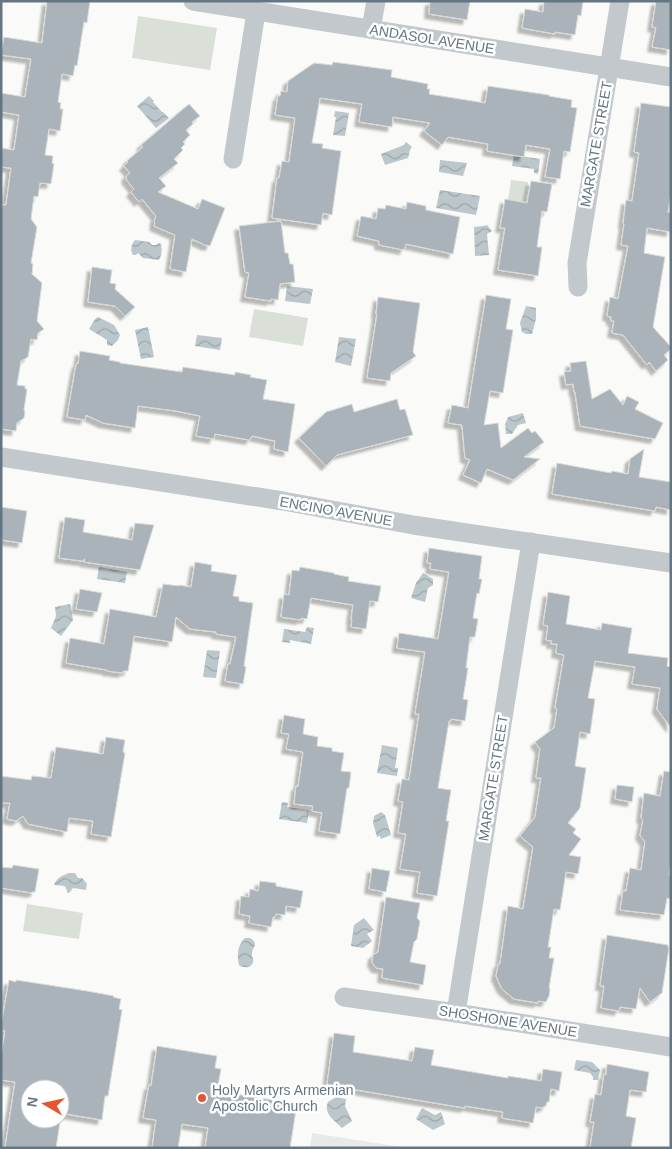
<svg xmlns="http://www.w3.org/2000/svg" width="672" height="1149" font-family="Helvetica,sans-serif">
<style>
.built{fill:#e8e9e9}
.pitch{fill:#dadfd7}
.water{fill:url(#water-waves)}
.building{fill:#aab3b9;stroke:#dcdcda;filter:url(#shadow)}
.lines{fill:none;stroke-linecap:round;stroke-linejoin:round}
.minor{stroke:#c3c8cc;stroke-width:19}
.poi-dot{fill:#e4572e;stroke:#fff;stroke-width:2}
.labels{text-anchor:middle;stroke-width:5;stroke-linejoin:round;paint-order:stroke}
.street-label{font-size:14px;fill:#657683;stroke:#fff}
.poi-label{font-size:14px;fill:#657683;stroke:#fff;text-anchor:start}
</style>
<defs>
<pattern id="water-waves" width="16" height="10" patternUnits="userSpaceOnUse" patternTransform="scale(1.25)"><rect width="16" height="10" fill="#bbc7cb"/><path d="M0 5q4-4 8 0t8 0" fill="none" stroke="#9ca6aa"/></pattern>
<filter id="shadow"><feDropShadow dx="-4.5" dy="4.5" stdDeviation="1" flood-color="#0004"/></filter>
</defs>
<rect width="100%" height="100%" fill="#fafaf8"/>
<path class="built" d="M312 1133 408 1148H310Z"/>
<g class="pitch">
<path d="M138 16 217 28 210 70 132 58Z"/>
<path d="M511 180 528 182 524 203 508 200Z"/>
<path d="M254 309 308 318 303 346 249 337Z"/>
<path d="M27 904 83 913 79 939 23 931Z"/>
</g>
<g class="water">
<path d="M149 96 154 101 153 102 162 112H163L169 118 156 128 137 106Z"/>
<path d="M335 111 349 113 345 136 333 135 336 117H334Z"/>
<path d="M406 142 412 147 410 150 408 158 385 165 381 154 404 145Z"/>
<path d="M514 155 540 159 538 174 534 173V169L512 166Z"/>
<path d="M440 160 467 163 463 176 439 172Z"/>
<path d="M440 190 480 196 476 215 436 208Z"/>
<path d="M487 225 492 231 487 234 489 255 475 256 474 227 483 226Z"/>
<path d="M135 240 149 242 152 245H156L159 243 161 244C162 249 162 255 159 260L143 258 138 253 136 255H133C130 250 131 245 135 240Z"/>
<path d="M287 286 313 289 310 304 285 301Z"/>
<path d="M526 306 536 308V319L532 334H526L522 332 520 323Z"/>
<path d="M98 317 114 325 120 335 118 340 112 346 107 345V340L89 329 95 319Z"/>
<path d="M148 327 154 357 141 359 135 330Z"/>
<path d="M197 335 222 338 220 350 195 346Z"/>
<path d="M339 337 356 339 351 366 335 362Z"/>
<path d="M523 413 526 423 518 425 512 434H506L505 424 508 417Z"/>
<path d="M99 567 127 572 125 583 97 579Z"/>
<path d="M423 573 433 579V585L428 588 425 602 411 598 416 583Z"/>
<path d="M70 604 73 620 61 636 51 628 56 616 55 607Z"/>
<path d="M307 627 314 628 311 644 290 640V643L282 642 284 629 305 632Z"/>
<path d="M207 650 220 651 216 678 203 677Z"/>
<path d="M382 745 398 748 395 768H398L397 776 377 773Z"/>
<path d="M282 802 288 803 287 807 309 810 307 823 279 819Z"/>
<path d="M381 812 385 815 391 835 381 839 380 836 377 837 373 823 374 816Z"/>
<path d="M69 873H75L78 878H82L87 884 86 890 73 888 70 892 68 893 65 886 54 885C57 877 62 876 69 873Z"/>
<path d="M364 918 374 930 367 934 372 941 363 948 351 946 354 925Z"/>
<path d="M245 938H250L254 941 255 945C254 948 252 950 252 953 251 960 254 955 253 962 251 969 243 968 239 965 237 955 237 946 245 938Z"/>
<path d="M576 1060 592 1062 600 1070 598 1080H593V1077L590 1073 574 1070Z"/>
<path d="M336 1097 346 1099 345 1106 352 1121 342 1128C334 1120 323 1113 328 1102Z"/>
<path d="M422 1108 435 1115 441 1112 445 1124 433 1130 416 1119Z"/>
</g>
<g class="building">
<path d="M47 1H90L87 23 84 22 77 66 75 65 73 76 62 74 58 102 61 103 60 109H63L60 131 49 129 45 155 53 156 52 163 54 164 51 184 40 183 38 197 34 196 31 219 37 227 31 263 33 264 32 274 42 283 37 321 44 329 38 333 37 340 31 339 28 357 21 361 17 385 25 386V389H27L24 410 25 412 24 418 17 423 16 431 1 429V205H6L11 168 1 167V148L14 150 19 115 1 112V93L25 97 31 59 1 55 4 37 42 43Z"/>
<path d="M430 1H470L467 20 429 14Z"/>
<path d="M544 1H583L581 16 578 15 575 35 555 32V34L522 28 525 9 543 12Z"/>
<path d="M656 1H671V50L652 47 656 28 652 27Z"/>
<path d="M333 62 392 70 391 77 428 84 427 89H430L429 94 485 103 488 86 549 95V96L572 100 571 107 577 108 570 152 564 151 560 179 545 177 550 149 526 145 524 157 487 151 488 144 448 137 442 145 424 131 430 123 393 117 392 127 359 122 362 104 320 98 312 143 323 144 322 148 341 151 332 215 323 213 321 225 272 218 277 178H279L282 161 289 162 295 118 275 115 278 96H280L281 91 287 92 288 81 314 63 332 65Z"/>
<path d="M641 103 671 107V192L668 212 671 213V232L647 228 644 253 665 257 653 327 671 347V349L664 355 668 360 656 371 649 362 647 365 623 335 612 333 614 321H611V317L607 316 610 297 618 299 628 246 621 245 624 224 623 223 626 200 632 201 639 153 634 152Z"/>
<path d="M189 104 200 116 192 122 193 124 186 130 190 135 183 142 185 144 181 148 183 150 174 159 178 163 159 178 166 186 158 192 198 209 202 199 225 208 210 246 207 245V246L192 239 186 272 170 269 175 235 154 226 155 223 154 222 156 216 142 199 139 202 131 192 134 189 126 179 127 178 126 176 130 173 124 166 128 162 127 161 143 147 141 145Z"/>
<path d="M531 181 552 184 547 212 542 211 537 247H542L538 276 498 270 505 228H500L505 199 527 203Z"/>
<path d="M407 202 426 206V210L460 217 453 254 406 244 404 250 379 245V241L357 236 361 216 376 219 378 208 385 209 386 205 406 209Z"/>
<path d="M281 221 285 253H288L290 264H293L295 282 280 284 278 300 271 299V301L245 297 249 273 245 272 239 226Z"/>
<path d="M92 267 112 270 110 283 116 284 115 289 135 307 125 316 115 306 88 302Z"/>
<path d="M486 295 511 299 506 329 513 330 503 393 490 391 484 425 498 423 501 448 528 428 532 433 535 431 544 442 524 457 540 459 513 480 487 469 481 483 463 475 470 460 465 458 462 425 448 423 452 405 468 408Z"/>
<path d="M378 297 420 303 413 352 416 356 391 373 390 381 367 378 377 314H376Z"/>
<path d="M80 351 110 356 109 360 120 362V363L182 372 183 367 235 375V372L251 375 250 377 267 380 263 399 295 404 288 452 274 449 275 441 252 436 250 440 215 434 214 439 196 436 200 416 176 411 138 406 135 428 103 423 86 415 85 420 67 417 75 370 77 363 78 364Z"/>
<path d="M586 361 592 399 610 389 623 405 627 396 639 402 635 409 663 423 655 439 580 426 575 392H574L573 384 566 385 564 372 571 371 570 363Z"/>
<path d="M397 399 400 410 405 409 413 435 337 455 326 466 299 438 326 412 352 404 354 412Z"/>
<path d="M644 449 639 477 671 482V510L656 507 655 511 552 494 557 463 611 473 612 471 628 474 630 459Z"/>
<path d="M1 507 27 511 22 543 1 540Z"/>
<path d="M65 517 85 520 83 532 132 540 135 523 154 525 140 570 84 562 85 559 82 561 59 558Z"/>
<path d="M429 548 482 556 479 579H482L479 594 477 593 473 618 478 619 475 637H470L466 668H468L463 699 468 700 465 721 451 719V721H449L438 788 451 790 446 821H449L437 896 417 893 420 872 400 869 406 834 398 833 403 802 398 801 402 779 409 780 419 714H415L425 652 397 648 399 633 438 639 449 572 430 569 431 563H427Z"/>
<path d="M195 562 212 565 211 571 237 575 233 596 239 597V601L253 603 244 666 246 667 243 684 225 681 228 664H230L236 637 216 634V632L190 629 176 617 172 642 134 636 128 671H123V673L107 671V670L66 663 70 638 104 644 110 609 156 617 163 584 179 586V585L191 587Z"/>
<path d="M300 567 334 573V574L349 577 348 581 381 586 378 602 370 601 366 629 351 627 352 620H351L353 605 311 598 307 619 301 618V620L281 617 284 594 289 595 292 570 299 571Z"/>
<path d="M80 589 102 593 97 612 76 609Z"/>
<path d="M548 592 570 596 566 624 601 630 602 623 632 628 628 653 668 658 667 666 671 667V728L657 709 660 688 632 684 635 667 595 661 588 698 595 699 590 734 580 732 575 766 586 768 580 808 568 823 576 829 573 833 581 839 569 855 581 857 578 874 566 872 560 910 554 909 548 947H551L549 958H554L549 988 550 989 549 996 546 1002 538 1001V1003L514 999 502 989 496 976 498 966V964H500L508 906 523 909 533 847 520 836 535 817 541 778H536L540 749 535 742 554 728 557 709 555 708 564 655 556 653 557 644H551L552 641 546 640 548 626 543 625Z"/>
<path d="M284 715 305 719 303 734 318 737 317 746 332 748V751L344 753 341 771 351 772 349 788H347L340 834 319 831 322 813 312 811 313 806 294 804 296 786 298 787 303 752 286 749 289 734 281 733Z"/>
<path d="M106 737 125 740 123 752 125 753 111 837 91 834 93 821 69 818 67 832 28 824 23 816 16 821 7 819 10 803H1V776L31 780 32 776 51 778 56 747 103 754Z"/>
<path d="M664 771 671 772V860L669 875 671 876V890L670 899 667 898 664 915 620 910 623 891H626L630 868 641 870 645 842 640 835 643 820 641 818 644 793 660 796Z"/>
<path d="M617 785 634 787 632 802 615 799Z"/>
<path d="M13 865 39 869 35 892H32V893L1 888V867L12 868Z"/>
<path d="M372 868 390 871 386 892 369 889Z"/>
<path d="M260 881 276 883V886L303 891 300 908 286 906 285 915 276 914 275 917H273L271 927 249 923 250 916 239 914 241 896 249 897 250 889 258 891Z"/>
<path d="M386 897 420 903 417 918 420 921 417 939 414 942 410 962 426 965 423 985 382 978 383 969 376 968 372 962 373 955 378 952Z"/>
<path d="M607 935 668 945V947L669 948 662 993 650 1002 640 988 636 1009 620 1007 619 1011 601 1008 604 986H600Z"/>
<path d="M9 980 16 982V980L87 991 114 996 113 997 121 999 119 1009 122 1010 108 1096H105L102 1120 60 1113V1089H30V1119H40L60 1122 56 1148H5L15 1082 1 1080V1057L5 1031 1 1030V1025Z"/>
<path d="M334 1033 355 1036 353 1052 412 1061 415 1047 434 1050 431 1065 508 1078V1076L541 1081 543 1069 562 1072 559 1091 551 1089 549 1102H547L546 1106H544L543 1108 536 1107 533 1123 502 1118 503 1112 465 1106V1108L327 1085Z"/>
<path d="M157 1046 217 1056 215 1068 221 1069 217 1091 297 1104 290 1148H205L208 1128 182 1124 178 1148H152L156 1120 143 1118 149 1085 151 1086Z"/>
<path d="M607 1064 649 1072 646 1092 630 1090 626 1116 636 1118 631 1148H590L594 1122H590L595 1094 601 1095 604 1074 606 1075Z"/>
</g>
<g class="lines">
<g class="minor">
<path d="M193 1 671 77"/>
<path d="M371 29 376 1"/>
<path d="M233 159 256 12"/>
<path d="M578 287 577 263 620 1"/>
<path d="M1 457 283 501 413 525 671 563"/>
<path d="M344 997 456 1013 671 1047"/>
<path d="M456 1013 531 542"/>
</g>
</g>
<circle class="poi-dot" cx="202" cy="1098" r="5"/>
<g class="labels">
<g class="street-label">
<text transform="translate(432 39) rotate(9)" y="5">ANDASOL AVENUE</text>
<text transform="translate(596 144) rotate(-80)" y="5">MARGATE STREET</text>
<text transform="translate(336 511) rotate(10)" y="5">ENCINO AVENUE</text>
<text transform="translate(493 778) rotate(-81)" y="5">MARGATE STREET</text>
<text transform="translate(508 1021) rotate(9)" y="5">SHOSHONE AVENUE</text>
</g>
<g class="poi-label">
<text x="212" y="1095">Holy Martyrs Armenian<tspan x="212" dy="16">Apostolic Church</tspan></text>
</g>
</g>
<rect width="672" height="1149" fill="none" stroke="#657683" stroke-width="5"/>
<g transform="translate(45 1104) rotate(279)"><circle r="24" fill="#ffffff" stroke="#c1c8cd"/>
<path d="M0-4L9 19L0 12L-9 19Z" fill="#e4572e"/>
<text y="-8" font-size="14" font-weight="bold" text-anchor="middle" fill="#657683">N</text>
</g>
</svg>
